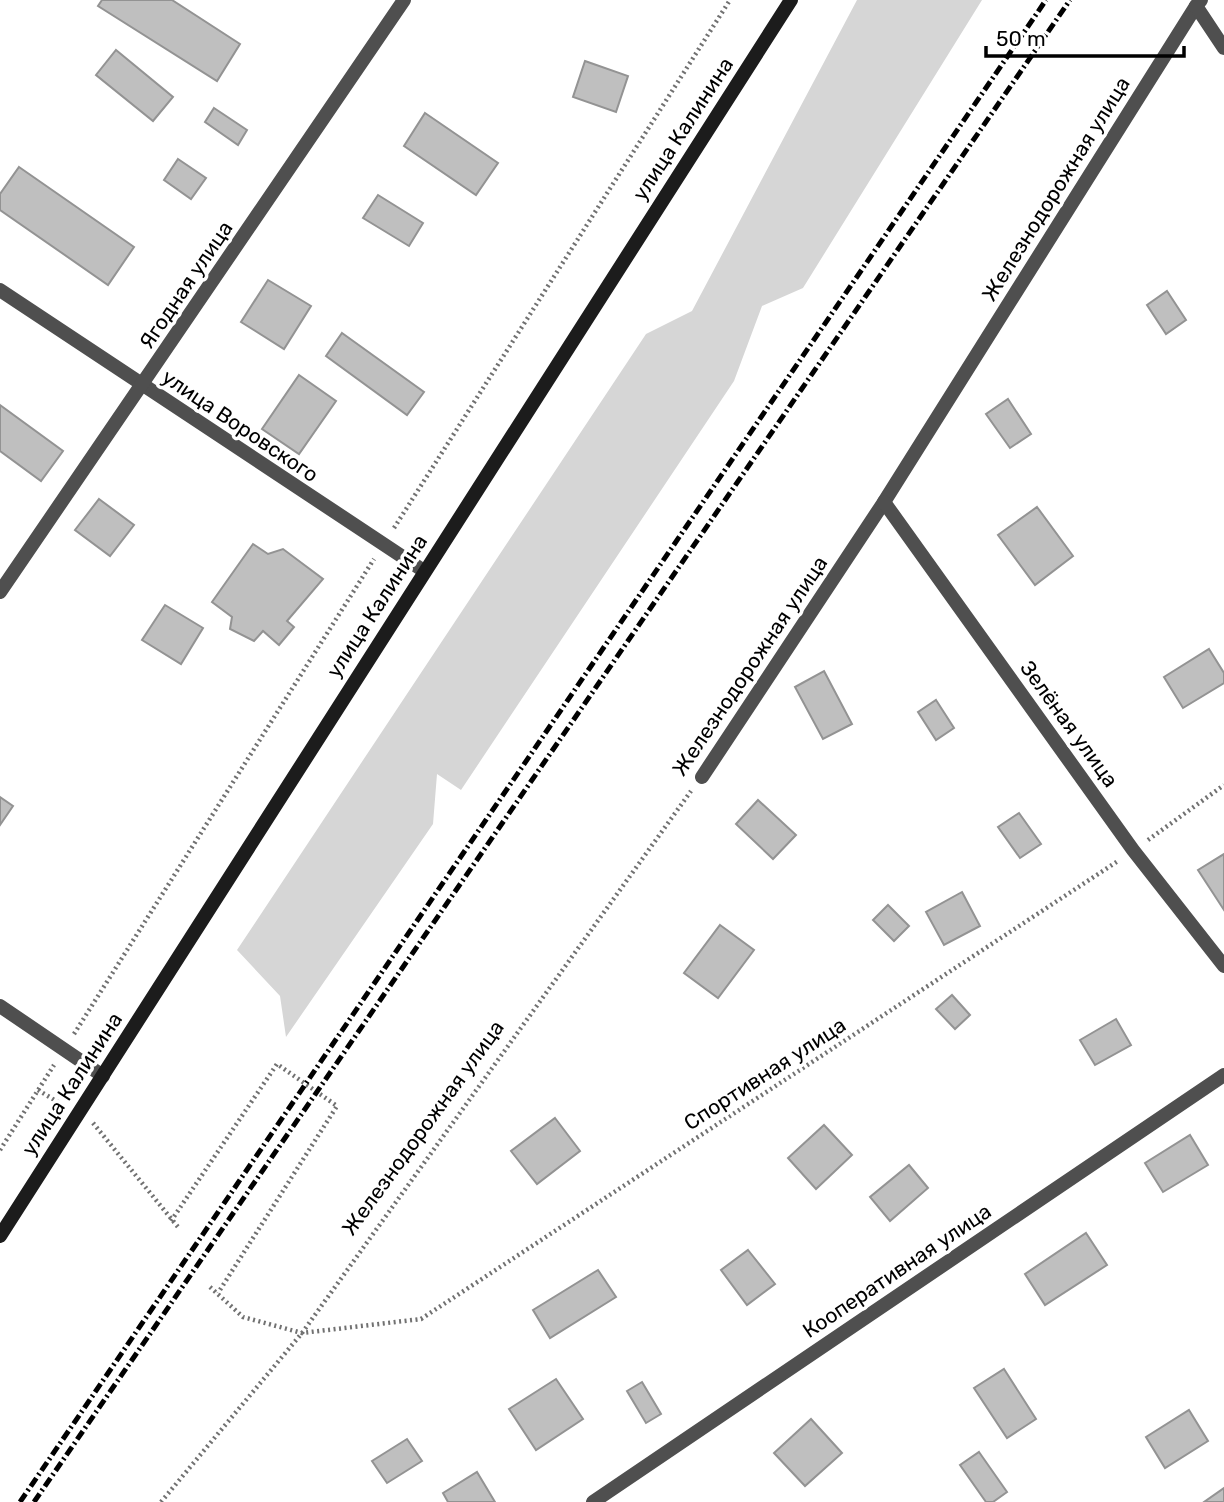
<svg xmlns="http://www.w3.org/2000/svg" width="1224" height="1502" font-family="Rubik,sans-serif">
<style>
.green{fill:#d6d6d6}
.building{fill:#bfbfbf;stroke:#939393;stroke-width:2}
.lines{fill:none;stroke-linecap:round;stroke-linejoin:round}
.path{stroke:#717171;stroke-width:4.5;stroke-dasharray:2 3.5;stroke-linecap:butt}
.lane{stroke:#4f4f4f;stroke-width:14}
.street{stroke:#4f4f4f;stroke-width:14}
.secondary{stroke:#1c1c1c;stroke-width:14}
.rail{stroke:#000;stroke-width:5;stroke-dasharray:10 3.5 2 3.5;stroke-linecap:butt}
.labels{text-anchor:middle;stroke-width:7;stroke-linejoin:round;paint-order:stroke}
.street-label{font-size:21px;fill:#000;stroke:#fff}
</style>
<rect width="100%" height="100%" fill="#fff"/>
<path class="green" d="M857 0H982L803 288 762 306 734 381 461 790 437 774 433 824 286 1037 280 996 237 950 646 334 692 311Z"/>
<g class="building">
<path d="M102 0H172L240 44 217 81 98 6Z"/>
<path d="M116 50 173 97 153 121 96 75Z"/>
<path d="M585 61 628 76 616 112 573 97Z"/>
<path d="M214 108 247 130 238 145 205 122Z"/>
<path d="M425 113 498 163 476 195 404 146Z"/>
<path d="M178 159 206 178 191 199 164 180Z"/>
<path d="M19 167 134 247 108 285 0 210V194Z"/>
<path d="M378 195 423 223 409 246 363 218Z"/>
<path d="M268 280 311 306 284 349 241 322Z"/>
<path d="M1167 291 1186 320 1166 334 1147 305Z"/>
<path d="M342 333 424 392 407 415 326 356Z"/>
<path d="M299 375 336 401 299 454 262 429Z"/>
<path d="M1008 399 1031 434 1010 448 986 414Z"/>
<path d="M0 405 63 451 41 481 0 451Z"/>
<path d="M99 499 134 525 110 556 75 530Z"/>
<path d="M1037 507 1073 556 1035 585 998 535Z"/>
<path d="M253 544 268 554 283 549 323 579 287 621 294 627 279 645 263 631 254 641 230 629 232 617 212 602Z"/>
<path d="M165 605 203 628 181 664 142 640Z"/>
<path d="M1209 649 1224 673V683L1183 708 1164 677Z"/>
<path d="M824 671 852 724 823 739 795 687Z"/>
<path d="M936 700 954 728 936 740 918 712Z"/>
<path d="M0 797 13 806 0 825Z"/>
<path d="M758 800 796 835 773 859 736 824Z"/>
<path d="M1019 813 1041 844 1020 858 998 827Z"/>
<path d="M1224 854V910L1198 870Z"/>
<path d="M962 892 980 926 944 945 926 912Z"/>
<path d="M888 905 909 926 894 941 873 920Z"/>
<path d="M720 925 754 950 718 998 684 973Z"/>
<path d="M952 995 970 1015 955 1029 936 1009Z"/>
<path d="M1116 1019 1131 1045 1095 1065 1080 1040Z"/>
<path d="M555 1118 580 1151 537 1184 511 1151Z"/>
<path d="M824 1125 852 1155 816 1189 788 1158Z"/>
<path d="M1190 1135 1208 1165 1163 1192 1145 1163Z"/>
<path d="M909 1165 928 1188 890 1221 870 1197Z"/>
<path d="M1086 1233 1107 1265 1045 1305 1025 1274Z"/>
<path d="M748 1250 775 1284 747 1305 721 1270Z"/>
<path d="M598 1270 616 1297 550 1338 533 1310Z"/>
<path d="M1004 1369 1036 1419 1007 1438 974 1388Z"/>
<path d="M556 1379 583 1419 536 1450 509 1409Z"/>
<path d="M642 1382 661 1414 646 1423 627 1391Z"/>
<path d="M1189 1410 1208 1441 1165 1468 1146 1437Z"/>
<path d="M811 1419 842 1453 805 1486 774 1453Z"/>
<path d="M407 1439 422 1461 387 1483 372 1461Z"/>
<path d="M979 1452 1007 1492 993 1502H986L960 1465Z"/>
<path d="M477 1472 495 1502H448L443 1493Z"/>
<path d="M1224 1488V1502H1204Z"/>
</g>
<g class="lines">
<g class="path">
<path d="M394 528 730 0"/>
<path d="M1148 840 1224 785"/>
<path d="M74 1034 374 559"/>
<path d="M38 1090 61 1104"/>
<path d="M93 1123 178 1227"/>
<path d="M0 1150 54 1065"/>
<path d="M171 1221 277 1064 337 1106 218 1293"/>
<path d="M210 1287 243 1317 302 1333 421 1319 1118 861"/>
<path d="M161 1502 302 1333 691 791"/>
</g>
<path class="lane" d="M702 777 884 502 1196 6"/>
<g class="street">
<path d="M1201 0 1196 6 1224 48"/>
<path d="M0 290 424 571"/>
<path d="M884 502 1133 850 1224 966"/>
<path d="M0 592 404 0"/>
<path d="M0 1006 103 1076"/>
<path d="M593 1502 1224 1075"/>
</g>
<path class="secondary" d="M0 1236 791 0"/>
<g class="rail">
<path d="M20 1502 1046 0"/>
<path d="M34 1502 1070 0"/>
</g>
</g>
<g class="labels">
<g class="street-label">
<text transform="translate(683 129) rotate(-57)" y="7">улица Калинина</text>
<text transform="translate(1056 189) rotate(-58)" y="7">Железнодорожная улица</text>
<text transform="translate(186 285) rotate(-56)" y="7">Ягодная улица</text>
<text transform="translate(240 426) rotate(34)" y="7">улица Воровского</text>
<text transform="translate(377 606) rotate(-57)" y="7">улица Калинина</text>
<text transform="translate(750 666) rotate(-56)" y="7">Железнодорожная улица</text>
<text transform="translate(1069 724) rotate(54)" y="7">Зелёная улица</text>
<text transform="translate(765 1074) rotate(-33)" y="7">Спортивная улица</text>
<text transform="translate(72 1084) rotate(-57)" y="7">улица Калинина</text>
<text transform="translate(423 1128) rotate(-54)" y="7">Железнодорожная улица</text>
<text transform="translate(897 1271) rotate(-34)" y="7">Кооперативная улица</text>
</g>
</g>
<path d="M986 46v10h198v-10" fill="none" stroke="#000000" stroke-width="3.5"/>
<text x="996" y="46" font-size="21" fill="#000000" stroke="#ffffff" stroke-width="5" paint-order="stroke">50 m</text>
</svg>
